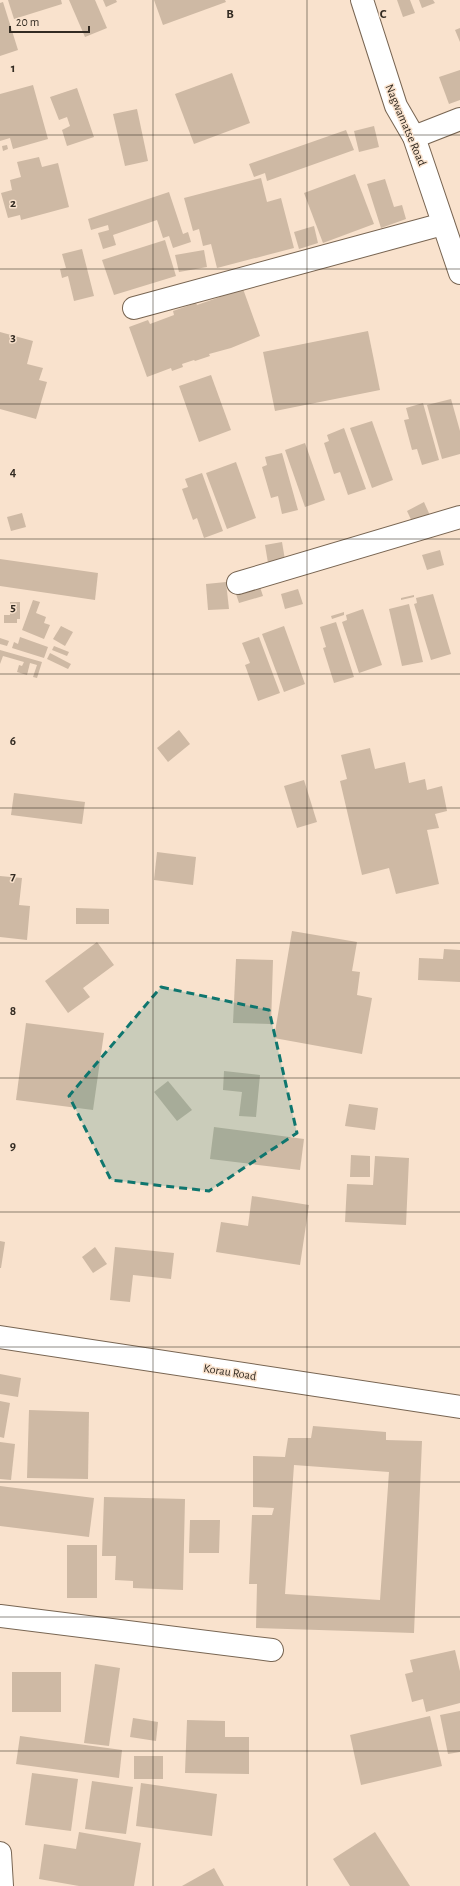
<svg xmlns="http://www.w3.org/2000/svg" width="460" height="1886" font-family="'Alegreya Sans',sans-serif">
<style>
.building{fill:#ceb9a4;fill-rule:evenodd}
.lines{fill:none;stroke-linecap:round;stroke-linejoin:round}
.minor-casing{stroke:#786552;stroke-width:24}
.minor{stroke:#fff;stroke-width:22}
.marked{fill:#0f766e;fill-opacity:0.2;stroke:#0f766e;stroke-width:3;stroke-dasharray:8 5;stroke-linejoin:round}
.grid{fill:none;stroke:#332b22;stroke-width:1;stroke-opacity:0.55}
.labels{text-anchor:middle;stroke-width:3;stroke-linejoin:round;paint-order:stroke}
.street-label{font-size:12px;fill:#332b22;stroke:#f9e2cd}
.grid-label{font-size:13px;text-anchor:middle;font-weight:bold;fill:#332b22;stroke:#f9e2cd;stroke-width:3;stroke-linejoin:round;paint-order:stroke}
</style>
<rect width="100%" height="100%" fill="#f9e2cd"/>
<g class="building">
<path d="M8 0H61L62 4 14 19Z"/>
<path d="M69 0H95L107 28 85 37Z"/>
<path d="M103 0H116L117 2 106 7Z"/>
<path d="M154 0H225L226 2 163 25Z"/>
<path d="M397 0H410L415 13 403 17Z"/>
<path d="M419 0H433L435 3 422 8Z"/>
<path d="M3 2 18 50 0 56V3Z"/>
<path d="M460 28V42L455 30Z"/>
<path d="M460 70V100L449 104 439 77Z"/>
<path d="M232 73 250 123 194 144 175 94Z"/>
<path d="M33 85 48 139 13 149 10 138 0 141V94Z"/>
<path d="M77 88 94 137 67 146 62 130 70 126 67 117 59 120 50 97Z"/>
<path d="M137 109 148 161 125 166 113 114Z"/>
<path d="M374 126 379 147 359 152 354 131Z"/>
<path d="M346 130 354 150 267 181 265 173 254 177 249 164Z"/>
<path d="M7 145 8 149 3 151 2 146Z"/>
<path d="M39 157 42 167 58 163 69 207 21 220 20 215 8 218 1 193 12 190 10 180 21 177 17 162Z"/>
<path d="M355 174 374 224 323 243 304 193Z"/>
<path d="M261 178 267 202 281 198 294 248 217 268 211 244 203 246 199 229 193 231 184 198Z"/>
<path d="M385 179 394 207 402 205 406 219 381 228 367 184Z"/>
<path d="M169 192 183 234 188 232 191 242 173 248 169 236 163 238 157 220 113 235 116 245 103 249 98 233 109 230 108 225 91 230 88 219Z"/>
<path d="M314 226 318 243 299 249 294 232Z"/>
<path d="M165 240 176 276 114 295 102 260Z"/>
<path d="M82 249 94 296 74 301 68 276 62 278 60 269 66 268 62 254Z"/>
<path d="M204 250 207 267 179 272 175 255Z"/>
<path d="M242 286 260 336 231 348 209 354 210 356 195 361 194 360 182 364 183 367 172 371 171 368 147 377 129 327 148 320 150 324 174 315 173 311 196 303 197 305 220 297 219 294Z"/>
<path d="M368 331 380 390 275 411 263 352Z"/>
<path d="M0 332 33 341 27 364 43 368 39 380 47 382 36 419 0 409Z"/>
<path d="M211 375 231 430 199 442 179 386Z"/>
<path d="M451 399 460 431V454L442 459 427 405Z"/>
<path d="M423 403 439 460 422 465 417 449 412 450 404 420 409 419 406 408Z"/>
<path d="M372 421 393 480 372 488 350 428Z"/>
<path d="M344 428 366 489 348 495 340 472 334 474 324 443 329 441 327 435Z"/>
<path d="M305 443 325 500 305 507 285 450Z"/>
<path d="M282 453 298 510 282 514 278 496 271 498 262 467 267 465 265 457Z"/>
<path d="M236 462 256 518 227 529 206 473Z"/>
<path d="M202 473 223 531 204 538 197 518 193 520 182 489 188 487 185 479Z"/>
<path d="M424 502 432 520 415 528 407 511Z"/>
<path d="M22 513 26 527 11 531 7 517Z"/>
<path d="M282 542 285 560 268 563 265 545Z"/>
<path d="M440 550 444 565 427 570 422 555Z"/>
<path d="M0 559 98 573 95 600 0 586Z"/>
<path d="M226 582 229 609 208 610 206 584Z"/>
<path d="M259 584 263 596 239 603 235 591Z"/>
<path d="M298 589 303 604 285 609 281 594Z"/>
<path d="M433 594 451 654 431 660 414 604 417 603 416 598Z"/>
<path d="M414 595V597L401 600V598Z"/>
<path d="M33 600 40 602 36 613 46 617 44 623 50 625 44 639 22 630Z"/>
<path d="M10 602H20V619H17V623H4V615H10Z"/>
<path d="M409 604 423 662 402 666 389 609Z"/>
<path d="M363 609 382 665 359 673 342 622 347 620 346 615Z"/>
<path d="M344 612V615L332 619 331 616Z"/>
<path d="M336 622 354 677 334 683 323 648 326 647 320 627Z"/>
<path d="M61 626 73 632 65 646 53 639Z"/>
<path d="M284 626 305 684 284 692 262 634Z"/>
<path d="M20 637 48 647 44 658 12 648 14 642 18 644Z"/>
<path d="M259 637 280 693 258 701 245 665 250 663 242 643Z"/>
<path d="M0 638 9 641 7 646 0 644Z"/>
<path d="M54 646 69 652 67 656 52 650Z"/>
<path d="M0 650 42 662 37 678 33 677 37 665 30 663 27 675 17 672 19 665 22 666 24 662 3 656 0 664Z"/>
<path d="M50 653 71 664 68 669 47 659Z"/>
<path d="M179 730 190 744 168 762 157 748Z"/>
<path d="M370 748 375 769 405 762 409 783 425 779 427 790 442 786 447 811 435 814 439 828 427 830 439 884 396 894 389 868 362 875 340 781 347 779 341 755Z"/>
<path d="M304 780 317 822 297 828 284 786Z"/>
<path d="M14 793 85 802 82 824 11 815Z"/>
<path d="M157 852 196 857 193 885 154 880Z"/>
<path d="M0 876 22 878 19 905 30 906 27 940 0 937Z"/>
<path d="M76 908 109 909V924H76Z"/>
<path d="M292 931 357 942 352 971 360 972 357 995 372 998 362 1054 274 1038Z"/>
<path d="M97 942 114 965 83 988 90 997 68 1013 45 981Z"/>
<path d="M444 949 460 950V982L418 980 419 958 443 959Z"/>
<path d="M236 959 273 960 271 1024 233 1023Z"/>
<path d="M26 1023 104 1033 93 1110 16 1100Z"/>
<path d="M224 1071 260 1075 256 1117 239 1116 242 1092 223 1090Z"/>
<path d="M168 1081 192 1110 177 1121 154 1092Z"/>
<path d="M349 1104 378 1108 375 1130 345 1126Z"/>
<path d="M214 1127 304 1139 300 1170 210 1159Z"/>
<path d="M351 1155 370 1156V1177H350Z"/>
<path d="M375 1156 409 1158 406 1225 345 1222 347 1184 373 1185Z"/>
<path d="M252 1196 309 1205 300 1265 216 1252 221 1222 248 1226Z"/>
<path d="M0 1241 5 1242 1 1268H0Z"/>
<path d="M95 1247 107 1264 93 1273 82 1257Z"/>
<path d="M115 1247 174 1253 171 1279 133 1275 130 1302 110 1300Z"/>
<path d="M0 1374 21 1378 18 1397 0 1394Z"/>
<path d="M0 1401 10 1403 4 1438 0 1437Z"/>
<path d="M29 1410 89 1412 88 1479 27 1478Z"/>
<path d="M313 1426 386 1432V1440L422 1441 414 1633 256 1628 257 1584H249L252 1515H272L274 1508 253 1507V1456L285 1457 288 1438H311ZM294 1465 389 1472 380 1600 285 1594Z"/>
<path d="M0 1442 15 1444 11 1480 0 1479Z"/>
<path d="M0 1486 94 1498 89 1537 0 1526Z"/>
<path d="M104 1497 185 1499 183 1590 133 1588V1581L115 1580 116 1556H102Z"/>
<path d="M190 1520H220L219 1553H189Z"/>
<rect x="67" y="1545" width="30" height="53"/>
<path d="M455 1650 460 1671V1703L426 1712 423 1699 412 1702 405 1674 413 1672 410 1660Z"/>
<path d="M95 1664 120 1668 109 1746 84 1743Z"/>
<rect x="12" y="1672" width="49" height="40"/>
<path d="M460 1711V1752L448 1754 440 1715Z"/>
<path d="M430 1716 442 1766 361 1785 350 1735Z"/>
<path d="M133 1718 158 1722 156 1741 130 1737Z"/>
<path d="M187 1720 225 1721V1737H249V1774L185 1773Z"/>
<path d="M20 1736 122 1750 119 1778 16 1764Z"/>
<rect x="134" y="1756" width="29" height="23"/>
<path d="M32 1773 78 1779 71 1831 25 1825Z"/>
<path d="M92 1781 133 1787 126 1834 85 1829Z"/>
<path d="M141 1783 217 1794 212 1836 136 1826Z"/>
<path d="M79 1832 141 1843 134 1886H79L39 1879 44 1844 76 1849Z"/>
<path d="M375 1832 410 1886H350L333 1859Z"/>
<path d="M214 1868 224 1886H182Z"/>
</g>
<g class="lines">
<defs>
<g id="minor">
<path d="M362 0 396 106 414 137 460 273"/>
<path d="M414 137 460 119"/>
<path d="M134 308 443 224"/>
<path d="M238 583 460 517"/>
<path d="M0 1337 460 1407"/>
<path d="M0 1616 272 1650"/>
<path d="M0 1853 2 1886"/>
</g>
</defs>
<use href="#minor" class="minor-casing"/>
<use href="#minor" class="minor"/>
</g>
<path class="marked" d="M161 987 269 1010 297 1133 209 1191 111 1180 69 1096Z"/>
<path class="grid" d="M153 0V1886M307 0V1886M0 135H460M0 269H460M0 404H460M0 539H460M0 674H460M0 808H460M0 943H460M0 1078H460M0 1212H460M0 1347H460M0 1482H460M0 1617H460M0 1751H460"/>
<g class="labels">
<g class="street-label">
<text transform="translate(406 125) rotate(67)" y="4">Nagwamatse Road</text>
<text transform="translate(230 1372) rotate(9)" y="4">Korau Road</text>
</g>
</g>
<g class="grid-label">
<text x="230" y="18">B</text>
<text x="383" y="18">C</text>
<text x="13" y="72">1</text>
<text x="13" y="207">2</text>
<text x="13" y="341">3</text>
<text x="13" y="476">4</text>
<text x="13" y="611">5</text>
<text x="13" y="745">6</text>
<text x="13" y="880">7</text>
<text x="13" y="1015">8</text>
<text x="13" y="1150">9</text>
</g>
<path d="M10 26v6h79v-6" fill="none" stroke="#332b22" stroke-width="2"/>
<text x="16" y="26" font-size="12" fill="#332b22" stroke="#f9e2cd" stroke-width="3" paint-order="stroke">20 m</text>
</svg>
